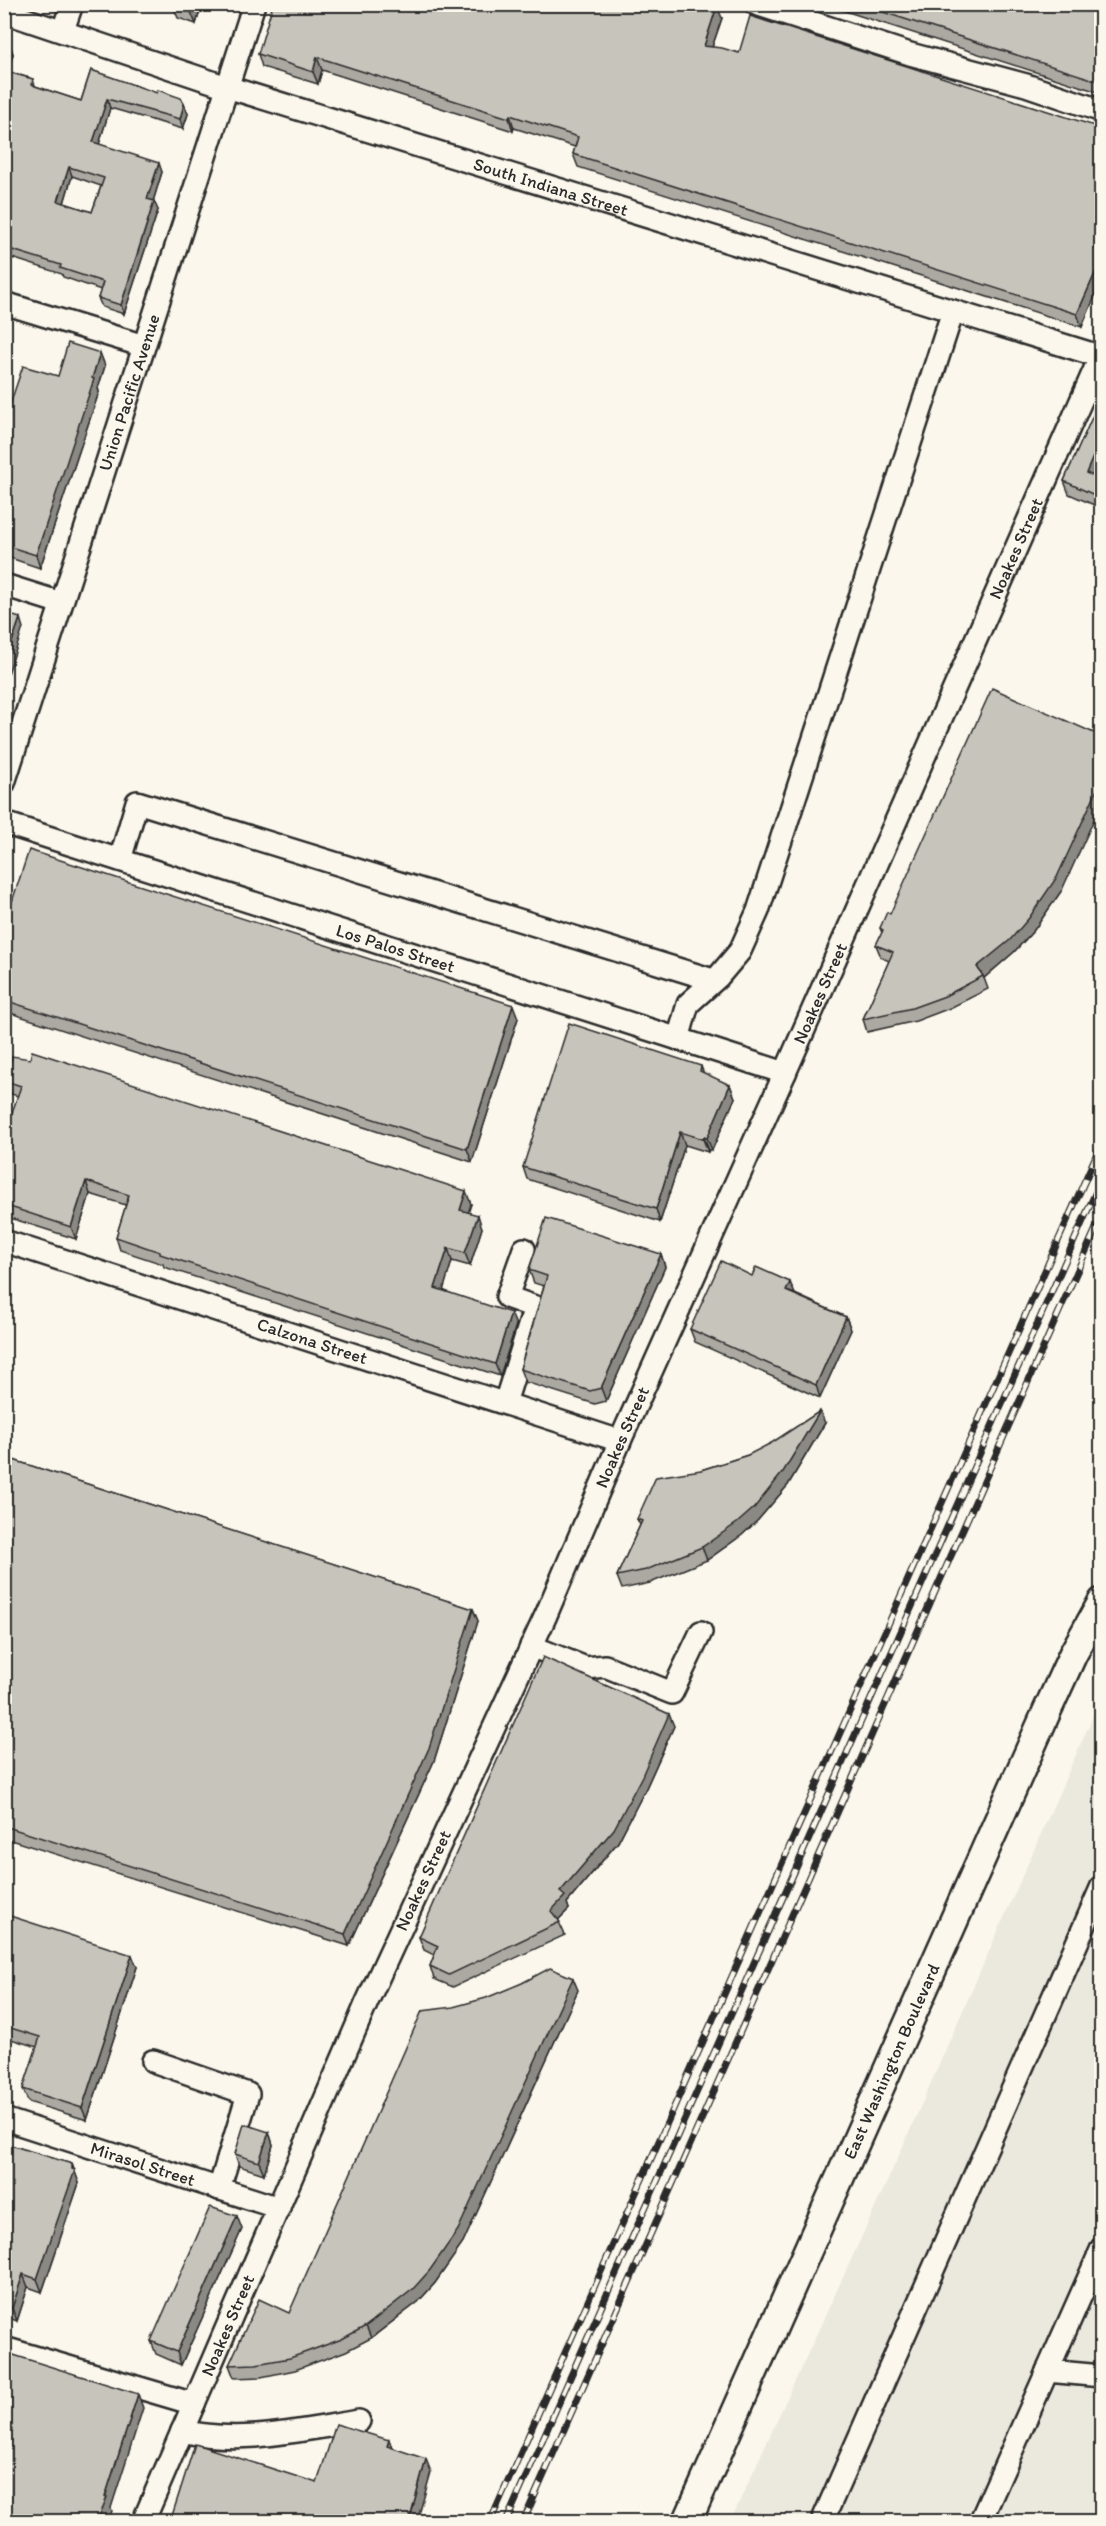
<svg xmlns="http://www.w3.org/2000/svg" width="1106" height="2526" font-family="Itim,sans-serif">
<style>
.built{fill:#ebe8de}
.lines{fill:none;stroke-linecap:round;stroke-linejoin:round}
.minor-casing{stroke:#2b2b2b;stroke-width:26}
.major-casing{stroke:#2b2b2b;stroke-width:32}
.minor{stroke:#fbf7ec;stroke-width:21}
.major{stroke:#fbf7ec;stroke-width:27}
.rail-casing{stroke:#2b2b2b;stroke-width:7}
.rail{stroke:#fbf7ec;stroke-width:4.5;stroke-dasharray:14;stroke-linecap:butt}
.wall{fill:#aba9a2;stroke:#2b2b2b;stroke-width:1.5;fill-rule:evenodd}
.shaded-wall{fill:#8b8984;stroke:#2b2b2b;stroke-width:1.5}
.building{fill:#c7c4bc;stroke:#2b2b2b;stroke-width:1.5;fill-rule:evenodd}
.labels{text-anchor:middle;stroke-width:4.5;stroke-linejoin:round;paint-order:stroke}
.street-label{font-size:18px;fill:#2b2b2b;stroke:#fbf7ec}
</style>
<rect width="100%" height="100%" fill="#fbf7ec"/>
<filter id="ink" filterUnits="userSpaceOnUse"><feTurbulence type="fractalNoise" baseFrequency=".0167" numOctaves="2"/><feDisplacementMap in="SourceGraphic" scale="12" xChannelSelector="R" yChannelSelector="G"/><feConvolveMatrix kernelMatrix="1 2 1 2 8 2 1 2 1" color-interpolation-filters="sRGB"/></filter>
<g filter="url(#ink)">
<path class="built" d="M1101 1698V2521L730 2522 892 2171Z"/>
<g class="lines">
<defs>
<g id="minor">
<path d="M756 4 910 54 1026 85 1102 111"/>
<path id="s1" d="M4 12 227 87 1102 357"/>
<path d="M63 30 72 4"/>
<path d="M4 303 144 346"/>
<path d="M4 585 61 603"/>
<path id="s2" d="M4 783 254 4"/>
<path id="s3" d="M4 823 785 1073"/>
<path d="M120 860 137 802 713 980"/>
<path d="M678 1039 688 1004 718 977 740 951 758 911 953 311"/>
<path id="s4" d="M4 1241 620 1441"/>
<path d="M505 1403 535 1307 507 1297 524 1249"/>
<path d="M531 1646 586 1668 605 1666 672 1693 701 1632"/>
<path d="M153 2061 248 2094 219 2189"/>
<path id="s5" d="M4 2119 279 2208"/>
<path d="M4 2348 194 2404"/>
<path d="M1047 2371 1102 2376"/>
<path d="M182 2431C241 2445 301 2430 359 2421"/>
<path id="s6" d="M143 2522 367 2002 546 1615 620 1441 785 1073 1102 353"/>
<path d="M822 2522 1102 1886"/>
<path d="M980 2522 1102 2248"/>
</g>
<g id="major">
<path id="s7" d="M687 2522 1047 1711 1073 1654 1102 1602"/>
</g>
</defs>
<use href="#minor" class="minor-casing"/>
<use href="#major" class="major-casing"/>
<use href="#minor" class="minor"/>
<use href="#major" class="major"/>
<defs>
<g id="rail">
<path d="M490 2522 1102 1142"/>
<path d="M506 2522 1102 1178"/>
<path d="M523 2522 1102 1215"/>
</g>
</defs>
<use href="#rail" class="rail-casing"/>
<use href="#rail" class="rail"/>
</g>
<g class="wall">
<path d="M89 4H103L102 9Z"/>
<path d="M174 4H202L196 24 178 18 173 6Z"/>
<path d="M823 4H1101V93Z"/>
<path d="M722 18 712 47 1101 257 1082 327 578 167 573 154 575 147 514 128 513 131 322 70 318 84 262 67 258 54Z"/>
<path d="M4 43 10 45 13 54 7 71 33 79 35 86 81 101 91 70 184 104 188 114 183 129 110 108 99 144 162 172 153 201 158 210 124 314 102 307 98 298 101 290 63 277 62 274 12 258 11 261 4 258ZM72 176 101 186 92 212 64 203Z"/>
<path d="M100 353 105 366 98 388 99 392 40 568 4 556V422L58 376Z"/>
<path d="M1101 398V461L1095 476 1101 479V508L1069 494 1064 481Z"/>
<path d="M1062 890 1034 930 1014 952 984 978 988 989 950 1008 916 1021 867 1032 863 1019 889 961 881 957 876 945 882 933 880 928 890 914Z"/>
<path d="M4 926 518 1018 472 1162 4 1011Z"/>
<path d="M701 1066 704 1074 730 1085 735 1098 712 1150H709L708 1152 685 1145 660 1222 527 1179 523 1167Z"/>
<path d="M6 1081 471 1204 468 1212 482 1228 470 1266 452 1261 443 1290 516 1325 500 1376 164 1267 163 1264 120 1250 116 1237 126 1205 90 1194 76 1239 4 1216V1137L18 1096 11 1094Z"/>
<path d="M661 1254 665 1267 606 1401 595 1404 525 1382 520 1369 544 1286 534 1283 529 1270Z"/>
<path d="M795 1294 846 1317 851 1330 820 1398 695 1342 690 1329Z"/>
<path d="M825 1423 788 1485 758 1520 742 1535 707 1560 650 1583 622 1589 617 1576 640 1525 637 1519 701 1470 748 1455Z"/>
<path d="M4 1457 473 1609 478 1621 434 1761 349 1946 4 1838Z"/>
<path d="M674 1726 646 1788 618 1842 567 1903 569 1909 558 1920 565 1935 453 1987 434 1979 430 1966 434 1955 424 1950 419 1937Z"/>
<path d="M4 1914 137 1967 87 2120 28 2102 23 2089 37 2047 4 2037Z"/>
<path d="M578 1990 463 2243 435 2283 418 2302 371 2338 346 2351 295 2370 261 2377 234 2378 229 2365 289 2313Z"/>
<path d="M269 2132 273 2145 264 2174 239 2166 235 2154Z"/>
<path d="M4 2143 72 2164 79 2183 42 2292 28 2287 17 2321 4 2316Z"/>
<path d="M242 2229 181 2365 156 2354 151 2341Z"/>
</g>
<g class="shaded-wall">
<path d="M194 4H202L196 24 191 12Z"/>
<path d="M717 6 722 18 708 59 704 46Z"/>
<path d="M10 45 13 54 5 79 4 60Z"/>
<path d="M317 57 322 70 318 84 313 72Z"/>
<path d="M107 99 110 108 97 151 93 142Z"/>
<path d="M184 104 188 114 183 129 180 119Z"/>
<path d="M510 115 514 128 513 131 509 118Z"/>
<path d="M159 163 162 172 151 208 147 199Z"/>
<path d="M69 167 72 176 62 210 58 201Z"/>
<path d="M154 201 158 210 124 314 121 305Z"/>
<path d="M1101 234V257L1100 261 1095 248Z"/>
<path d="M9 249 12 258 11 261 8 251Z"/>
<path d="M1100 262 1101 264V282L1082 327 1077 314Z"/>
<path d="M100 353 105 366 98 388 99 392 40 568 36 555Z"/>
<path d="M1101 438V461L1091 485 1086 473Z"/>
<path d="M20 618 23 628 4 686V665Z"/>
<path d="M1101 781V804L1062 890 1034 930 1014 952 984 978 977 967Z"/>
<path d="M513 1005 518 1018 472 1162 467 1149Z"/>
<path d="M730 1085 735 1098 712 1150 707 1138Z"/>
<path d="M680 1132 685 1145 660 1222 656 1209Z"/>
<path d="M704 1137 709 1150 708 1152 703 1139Z"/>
<path d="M86 1181 90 1194 76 1239 71 1227Z"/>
<path d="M466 1191 471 1204 465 1223 460 1210Z"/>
<path d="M478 1215 482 1228 470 1266 465 1253Z"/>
<path d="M448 1248 452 1261 440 1301 435 1288Z"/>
<path d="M661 1254 665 1267 606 1401 601 1388Z"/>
<path d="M790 1282 795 1294 786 1291Z"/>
<path d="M511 1313 516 1325 500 1376 495 1364Z"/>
<path d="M846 1317 851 1330 820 1398 816 1385Z"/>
<path d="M820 1411 825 1423 788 1485 758 1520 742 1535 707 1560 702 1547Z"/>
<path d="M473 1609 478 1621 434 1761 349 1946 345 1934Z"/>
<path d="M669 1714 674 1726 646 1788 618 1842 567 1903 569 1909 555 1923 551 1911 560 1892Z"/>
<path d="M132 1955 137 1967 87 2120 82 2108Z"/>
<path d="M573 1978 578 1990 463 2243 435 2283 418 2302 371 2338 366 2326Z"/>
<path d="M269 2132 273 2145 264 2174 259 2162Z"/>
<path d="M72 2164 79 2183 42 2292 37 2279 72 2169Z"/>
<path d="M237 2216 242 2229 181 2365 177 2352Z"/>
<path d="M23 2274 28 2287 17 2321 12 2308Z"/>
<path d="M138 2394 143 2408 111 2508 112 2511 108 2522H97Z"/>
<path d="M389 2440 394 2452 387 2446Z"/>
<path d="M426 2459 431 2472 417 2522H409Z"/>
</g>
<g class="building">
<path d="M174 4H194L191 12 173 6Z"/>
<path d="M273 4H713L717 6 704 46 722 48 739 53 750 16 1101 128V234L1095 248 1100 262 1077 314 573 154 578 137 510 115 509 118 317 57 313 72 258 54Z"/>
<path d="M858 4H1101V82Z"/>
<path d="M4 43 10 45 4 60Z"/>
<path d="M91 70 157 93 158 90 181 98 184 104 180 119 107 99 99 124 93 142 159 163 147 199 154 201 121 305 98 298 103 282 60 268 61 265 9 249 8 251 4 250V71L33 79 32 84 35 86 81 101ZM69 167 104 178 92 212 58 201Z"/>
<path d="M68 343 100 353 92 378 94 379 36 555 4 545V422L23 366 58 376Z"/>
<path d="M1101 397V438L1086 473 1101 479V498L1064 481Z"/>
<path d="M4 613 20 618 4 665Z"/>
<path d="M992 688 1094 733 1101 717V781L1057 877 1029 918 1010 940 977 967 983 976 945 996 912 1008 863 1019 893 952 876 945 883 930 880 928 887 912 890 914Z"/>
<path d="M29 850 513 1005 467 1149 4 1000V926Z"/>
<path d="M569 1023 701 1066 700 1071 730 1085 707 1138 704 1137 703 1139 680 1132 656 1209 523 1167Z"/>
<path d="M32 1051 466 1191 460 1210 478 1215 465 1253 448 1248 435 1288 511 1313 495 1364 160 1254V1252L116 1237 129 1195 86 1181 71 1227 4 1205V1137L21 1086 6 1081 12 1056 30 1059Z"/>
<path d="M546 1218 661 1254 601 1388 590 1391 520 1369 547 1276 529 1270Z"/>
<path d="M721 1261 752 1276 756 1267 790 1282 786 1291 846 1317 816 1385 690 1329Z"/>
<path d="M820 1411 783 1472 754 1508 737 1523 702 1547 646 1570 617 1576 642 1521 637 1519 656 1477 701 1470 748 1455 773 1442Z"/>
<path d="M4 1457 473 1609 429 1748 345 1934 4 1826Z"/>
<path d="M543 1657 669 1714 642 1776 614 1829 560 1892 565 1896 551 1911 560 1922 449 1975 430 1966 438 1946 419 1937Z"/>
<path d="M4 1914 132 1955 82 2108 23 2089 40 2037 4 2026Z"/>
<path d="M550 1968 573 1978 458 2230 430 2270 413 2289 366 2326 342 2339 290 2358 256 2364 229 2365 259 2299 289 2313 422 2011 453 2007 486 1998 522 1983Z"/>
<path d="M244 2124 269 2132 259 2162 235 2154Z"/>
<path d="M4 2143 72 2164V2169L75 2170 37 2279 23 2274 12 2308 4 2305Z"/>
<path d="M210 2207 237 2216 177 2352 151 2341Z"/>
<path d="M4 2352 138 2394 105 2497H107L97 2522H12L4 2519Z"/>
<path d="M336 2424 389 2440 387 2446 426 2459 409 2522H170L195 2444 317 2483Z"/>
</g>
</g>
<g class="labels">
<g class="street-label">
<text dy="6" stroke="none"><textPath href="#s1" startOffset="574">South Indiana Street</textPath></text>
<text dy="6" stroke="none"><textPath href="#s2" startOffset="410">Union Pacific Avenue</textPath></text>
<text dy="6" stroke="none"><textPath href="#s6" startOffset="2158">Noakes Street</textPath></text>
<text dy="6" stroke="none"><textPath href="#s3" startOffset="411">Los Palos Street</textPath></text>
<text dy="6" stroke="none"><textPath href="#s6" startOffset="1672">Noakes Street</textPath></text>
<text dy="6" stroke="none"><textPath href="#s4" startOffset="324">Calzona Street</textPath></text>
<text dy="6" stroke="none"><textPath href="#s6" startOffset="1186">Noakes Street</textPath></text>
<text dy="6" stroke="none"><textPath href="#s6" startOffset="700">Noakes Street</textPath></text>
<text dy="6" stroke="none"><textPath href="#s7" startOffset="504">East Washington Boulevard</textPath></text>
<text dy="6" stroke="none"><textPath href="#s5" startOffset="146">Mirasol Street</textPath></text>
<text dy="6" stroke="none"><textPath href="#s6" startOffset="214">Noakes Street</textPath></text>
</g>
</g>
<rect width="1106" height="2526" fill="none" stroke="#fbf7ec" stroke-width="24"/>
<rect x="12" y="12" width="1082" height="2502" fill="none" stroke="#2b2b2b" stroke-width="2" filter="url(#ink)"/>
</svg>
